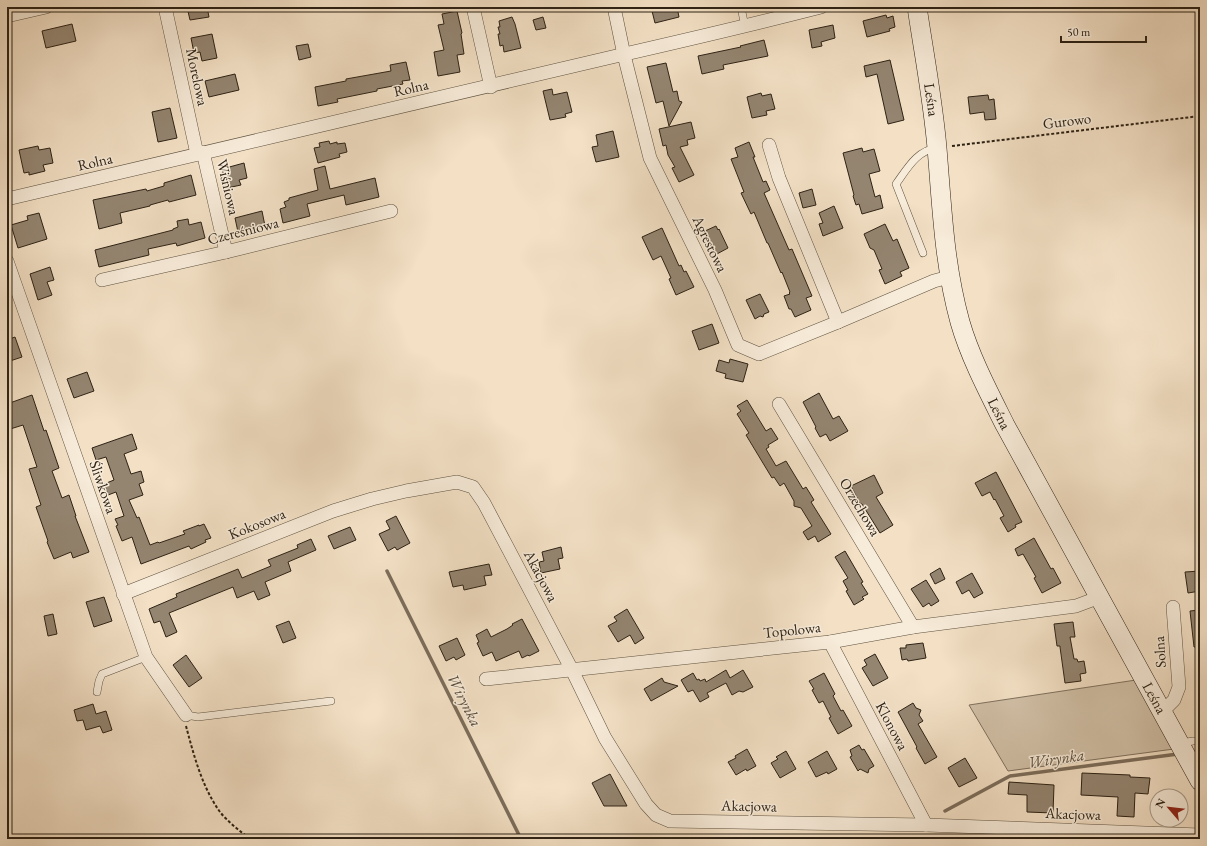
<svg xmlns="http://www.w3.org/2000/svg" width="1207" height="846" font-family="'EB Garamond',serif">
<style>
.green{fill:#d1c0a7;stroke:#7f715e}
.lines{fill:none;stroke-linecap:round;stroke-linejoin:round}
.stream{stroke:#7c6d5b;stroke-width:3.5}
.building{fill:#948571;stroke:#2d2215}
.lane-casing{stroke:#5e5241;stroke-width:8}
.street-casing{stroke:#5e5241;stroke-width:14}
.secondary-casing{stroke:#2d2215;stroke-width:20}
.path{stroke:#2d2215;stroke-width:2;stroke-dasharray:3 2;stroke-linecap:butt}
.lane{stroke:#f7ebd9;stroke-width:7}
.street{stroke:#f7ebd9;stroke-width:13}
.secondary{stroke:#f7ebd9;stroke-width:19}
.labels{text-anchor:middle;stroke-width:3;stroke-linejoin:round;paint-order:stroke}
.street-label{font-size:15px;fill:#2d2215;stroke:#f7ebd9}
.water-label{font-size:16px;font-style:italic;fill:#5b4e3e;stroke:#f7ebd9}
</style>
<rect width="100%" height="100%" fill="#f3e0c5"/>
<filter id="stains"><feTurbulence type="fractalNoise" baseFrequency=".005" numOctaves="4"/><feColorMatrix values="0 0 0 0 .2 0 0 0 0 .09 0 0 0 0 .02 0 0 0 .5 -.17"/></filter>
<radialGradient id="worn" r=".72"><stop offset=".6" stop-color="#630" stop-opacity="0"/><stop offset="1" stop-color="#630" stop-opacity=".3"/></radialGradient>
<path class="green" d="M1136 680 1174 749 1008 771 969 705Z"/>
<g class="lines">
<g class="stream">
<path d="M387 571 521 839"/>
<path d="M1196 751H1200"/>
<path d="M945 811 1010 776 1178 754"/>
</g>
</g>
<g class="building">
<path d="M187 7H207L209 17 190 20Z"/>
<path d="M651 7H677L679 17 655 23Z"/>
<path d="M457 11 462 33 461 34 464 54 457 55 460 72 438 76 434 52 444 50 438 25 444 24 442 14Z"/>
<path d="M886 15 887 18 893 16 895 27 889 29 890 31 867 37 863 21Z"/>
<path d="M512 17 515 24 521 48 504 52 503 45 500 46 498 34H500L498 27H500L499 21Z"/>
<path d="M543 17 546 28 536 30 533 20Z"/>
<path d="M72 24 76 41 46 48 42 31Z"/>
<path d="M833 25 835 38 821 42 822 46 812 48 809 30Z"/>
<path d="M212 34 217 58 202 61 200 52 194 53 191 38Z"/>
<path d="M764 40 768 56 723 65 724 69 702 74 698 56 741 47 740 46Z"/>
<path d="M308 44 311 57 299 60 296 46Z"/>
<path d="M890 60 904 120 888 124 877 74 866 77 864 66Z"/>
<path d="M406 62 410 80 402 81 403 84 377 89V91L337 99 338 102 318 106 315 87 346 81V79L391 71 390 65Z"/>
<path d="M666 63 673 92 677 91 679 101 682 102 669 126 663 101 656 103 647 67Z"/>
<path d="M235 74 239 90 209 97 205 81Z"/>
<path d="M552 89 553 95 567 92 572 112 565 114 566 117 550 120 543 91Z"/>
<path d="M761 93 762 96 771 94 775 109 766 111 767 115 752 118 747 97Z"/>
<path d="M988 95 989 100 994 99 996 119 985 120 984 112 970 114 968 97Z"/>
<path d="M170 108 177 138 158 142 152 112Z"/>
<path d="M691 122 695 138 687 140 688 145 680 147 694 175 679 182 672 168 675 167 668 155 666 145 663 146 659 129Z"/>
<path d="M613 131 619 157 596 162 592 147 598 146 596 135Z"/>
<path d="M329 141 330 144 337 142V144L345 143 347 152 339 154 340 157 318 163 314 148 320 147 319 143Z"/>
<path d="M749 142 755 157H753L763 182 766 181 770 190 764 193 789 250 792 249 812 296 806 298 811 310 795 317 791 309H789L784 296 790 294 789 293 790 292 782 272 781 273 768 243H767L754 212 751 214 741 193 744 192 731 159 738 157 735 148Z"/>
<path d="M38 146 39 150 50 148 53 163 43 165 45 171 29 175V172L24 173 19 150Z"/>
<path d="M862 148 863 152 874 149 880 171 869 174 875 197 880 195 883 208 862 214 859 204 856 205 853 196 854 195 843 153Z"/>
<path d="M244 163 247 178 239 180 241 185 227 188 222 169Z"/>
<path d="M325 166 330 189 375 178 379 197 346 205 344 195 307 204 310 216 283 223 280 209 286 207 284 202 289 200V198L318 190 314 169Z"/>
<path d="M191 175 196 195 169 202 168 200 150 205V206L120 213 122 223 99 229 93 200 146 189 147 191 164 186V183Z"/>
<path d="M812 189 816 205 803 208 799 193Z"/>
<path d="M834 206 843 228 823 236 819 224 823 223 819 213Z"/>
<path d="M262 211 265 226 238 232 235 218Z"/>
<path d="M39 213 47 239 18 248 11 225 28 220 27 216Z"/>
<path d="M188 219 189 225 201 222 205 238 177 246 176 243 148 249 149 255 99 267 95 250 173 230V229L178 227 177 221Z"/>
<path d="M885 224 893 241 897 239 909 268 900 272 902 276 885 284 879 270 882 269 874 250 870 248 864 234Z"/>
<path d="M716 226 718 230 719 229 728 248 715 255 706 236 707 235 705 231Z"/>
<path d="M662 228 679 266 681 265 684 272 686 271 694 287 676 295 669 279 671 278 661 256 653 260 642 237Z"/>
<path d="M50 267 54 280 47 282 52 295 38 300 30 274Z"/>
<path d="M760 294 769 312 764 314 763 317 760 316 755 319 746 300Z"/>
<path d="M712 324 719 343 699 350 692 331Z"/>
<path d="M15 337 22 357 7 362V340Z"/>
<path d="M730 359 748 364 743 382 725 378 726 374 716 371 719 360 729 363Z"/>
<path d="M87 372 94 391 74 398 67 379Z"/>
<path d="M819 393 833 419 839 416 848 431 830 441 826 434 820 437 815 428 816 427 803 402Z"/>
<path d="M32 395 44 431 46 430 59 468 52 471 62 498 69 495 76 516H75L89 552 73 558 71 552 54 559 47 542 48 541 36 507 41 505 29 469 37 467 23 425 7 430V404Z"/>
<path d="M747 400 766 431 771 428 778 439 768 445 769 447 766 449 776 466 786 461 803 489 806 487 814 500 811 502 831 534 818 542 815 536 808 540 803 532 812 526 801 508 794 506V501L784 483 780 486 774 477 772 478 746 435 749 433 737 414 741 411 737 406Z"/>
<path d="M132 434 137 449 124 454 131 474 141 471 144 482 139 484 143 495 129 500 137 518 139 517 150 545 158 542 159 543 185 534 183 531 199 525V526L204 524 211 538 205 540 206 542 191 549 189 546 141 564 132 537 122 541 116 526 118 525 115 519 124 516 116 492 108 495 104 484 114 480 106 457 96 460 92 448Z"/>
<path d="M996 472 1022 522 1015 525 1016 527 1008 532 1000 518 1004 516 995 499 994 500 990 492 982 496 975 483Z"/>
<path d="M874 475 883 493 876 497 893 525 880 533 862 504H860L851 486Z"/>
<path d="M396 516 410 543 397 550 395 547 388 551 379 534 390 529 386 521Z"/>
<path d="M350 527 356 540 334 549 328 536Z"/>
<path d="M1034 538 1051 569 1053 568 1061 583 1042 593 1034 578 1036 577 1023 554 1018 556 1015 549Z"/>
<path d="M311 539 316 550 288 562 291 571 265 582 270 595 258 600 254 591 237 598 233 587 169 613 177 632 166 637 160 621 154 623 149 609 177 597 176 594 238 569 242 578 271 566 268 560 298 548 297 545Z"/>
<path d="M561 547 563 558 558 559 560 569 541 573 539 562 544 561 542 552Z"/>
<path d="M845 551 863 582 861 583 868 594 862 597 864 599 854 605 846 591 848 590 843 581 848 578 835 557Z"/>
<path d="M489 564 492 575 484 576 486 585 464 590 463 585 453 587 449 572Z"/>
<path d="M940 568 945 579 935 584 930 574Z"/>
<path d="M1200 571V591L1188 593 1185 572Z"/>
<path d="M972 573 983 593 974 598 969 590 962 594 956 582Z"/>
<path d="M926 580 939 601 931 606 929 603 923 607 911 589Z"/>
<path d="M104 597 112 621 94 627 86 602Z"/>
<path d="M627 609 644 638 635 644 630 635 618 642 608 626 617 621 614 617Z"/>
<path d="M1200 610V647H1194L1190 611Z"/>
<path d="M53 614 57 634 48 636 44 616Z"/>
<path d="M522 619 539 651 529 656 528 655 522 658 519 651 496 661 492 652 483 656 477 643 479 642 476 635 487 629 491 637 507 629 513 625 512 624Z"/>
<path d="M289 621 296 638 283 643 276 626Z"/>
<path d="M1073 622 1075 637H1070L1074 659H1077L1078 662 1084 661 1086 673 1080 674 1081 681 1065 683 1060 647V646H1057L1054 624Z"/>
<path d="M457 638 465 655 456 660 454 657 446 661 439 646Z"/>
<path d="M923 643 926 658 908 661 907 659 902 660 900 648H906V645Z"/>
<path d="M875 654 888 678 873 686 862 668 867 665 864 660Z"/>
<path d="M186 655 202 678 189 687 173 665Z"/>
<path d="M726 670 730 678 743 670 753 687 743 692 739 691 732 695 726 683 707 693 709 697 700 702 693 690 688 692 681 680 693 673 697 680 699 679 700 681 705 679 706 682Z"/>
<path d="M824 673 835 694 833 696 841 711 843 710 852 726 838 734 829 718 831 717 823 701 819 703 812 690 814 689 809 681Z"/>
<path d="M662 678 664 682 678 686 651 701 644 689Z"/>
<path d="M913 703 916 708 921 710 919 715 923 721 918 724 937 757 925 764 916 748 917 747 898 712Z"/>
<path d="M93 704 96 714 106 711 112 730 103 733 100 726 86 730 83 720 77 721 74 710Z"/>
<path d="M859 745 862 750 864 749 874 766 869 769 868 773 860 769 858 771 850 757 852 756 850 750Z"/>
<path d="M747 749 756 766 747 771 746 769 736 775 728 762 736 758 735 756Z"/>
<path d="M786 751 796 769 780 778 771 763 778 759 776 757Z"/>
<path d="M827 751 837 769 828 774 827 772 816 777 808 762Z"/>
<path d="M965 758 977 778 959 787 948 768Z"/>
<path d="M1082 773 1130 775V777L1150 778 1148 794 1135 793 1134 817 1117 816 1118 797 1081 795Z"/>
<path d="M610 774 627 806H604L592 783Z"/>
<path d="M1009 782 1054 785 1053 813 1027 812V795L1008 794Z"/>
</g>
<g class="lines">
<defs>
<g id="lane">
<path d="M742 12 745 27"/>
<path d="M923 253 896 184C907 169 917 150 937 148"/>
<path d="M97 692 99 681 102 674 146 657"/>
<path d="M186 715 198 717 331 701"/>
<path d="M1181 743 1193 741H1200"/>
</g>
<g id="street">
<path d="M165 7 197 154"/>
<path d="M473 7 491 87"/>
<path d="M614 7 624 55 650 158 715 290 738 345 759 354 838 322 934 281 949 277"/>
<path d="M7 16 46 7"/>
<path d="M769 145 779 178 838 322"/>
<path d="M203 152 226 252"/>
<path d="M7 199C209 151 411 106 612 57 682 41 751 25 821 7"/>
<path d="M7 261 146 657 186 715"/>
<path d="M102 280 226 252 391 211"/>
<path d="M779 404 913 627"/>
<path d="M123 594 333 511 372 499 406 491 457 482 473 487 484 503 572 670 605 738 646 804 656 815 670 821 926 825 1200 835"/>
<path d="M830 642 926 825"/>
<path d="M486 679 830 642 913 627 1076 606 1092 600 1098 596"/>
<path d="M1162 712 1174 700 1179 687 1173 607"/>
</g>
<g id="secondary">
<path id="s1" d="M917 7C924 54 933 101 937 148 942 208 944 264 960 322 970 357 989 393 1005 425L1200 781"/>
</g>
</defs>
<use href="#lane" class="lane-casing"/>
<use href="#street" class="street-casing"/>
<use href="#secondary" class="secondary-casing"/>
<g class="path">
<path d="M952 146 1200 116"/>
<path d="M186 726C194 756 202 787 220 812 228 822 240 831 250 839"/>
</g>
<use href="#lane" class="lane"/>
<use href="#street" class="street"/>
<use href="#secondary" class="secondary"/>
</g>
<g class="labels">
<g class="street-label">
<text transform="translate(197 77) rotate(78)" y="5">Morelowa</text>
<text transform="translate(411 88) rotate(-13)" y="5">Rolna</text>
<text dy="5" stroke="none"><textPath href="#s1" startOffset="94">Leśna</textPath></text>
<text transform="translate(1067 121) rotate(-7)" y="5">Gurowo</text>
<text transform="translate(95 162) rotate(-13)" y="5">Rolna</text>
<text transform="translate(228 187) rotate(77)" y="5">Wiśniowa</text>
<text transform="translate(243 231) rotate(-14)" y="5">Czereśniowa</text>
<text transform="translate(710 244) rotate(64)" y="5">Agrestowa</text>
<text dy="5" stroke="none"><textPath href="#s1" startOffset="418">Leśna</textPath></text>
<text transform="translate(103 487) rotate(71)" y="5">Śliwkowa</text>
<text transform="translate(860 507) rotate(59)" y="5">Orzechowa</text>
<text transform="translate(257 524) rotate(-22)" y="5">Kokosowa</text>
<text transform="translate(541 576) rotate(62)" y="5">Akacjowa</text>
<text transform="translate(792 630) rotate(-6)" y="5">Topolowa</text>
<text transform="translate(1160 652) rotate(-94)" y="5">Solna</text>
<text dy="5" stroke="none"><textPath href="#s1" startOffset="742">Leśna</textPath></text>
<text transform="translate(892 726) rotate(62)" y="5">Klonowa</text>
<text transform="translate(749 806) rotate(1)" y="5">Akacjowa</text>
<text transform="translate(1073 814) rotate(2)" y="5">Akacjowa</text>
</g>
<g class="water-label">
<text transform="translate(465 700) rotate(63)" y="6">Wirynka</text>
<text transform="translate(1056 758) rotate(-8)" y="6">Wirynka</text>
</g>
</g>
<rect width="1207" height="846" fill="none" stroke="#f3e0c5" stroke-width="24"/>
<rect x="8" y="8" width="1191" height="830" fill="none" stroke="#2d2215" stroke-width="2"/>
<rect x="12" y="12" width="1183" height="822" fill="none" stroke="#2d2215"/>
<g transform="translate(1169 808) rotate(298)"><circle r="19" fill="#f7ebd9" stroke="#a69b8b"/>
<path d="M0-3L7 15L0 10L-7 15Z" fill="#8f2418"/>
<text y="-6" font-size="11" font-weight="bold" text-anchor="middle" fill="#2d2215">N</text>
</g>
<path d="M1061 36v6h85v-6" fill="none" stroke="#2d2215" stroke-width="2"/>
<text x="1067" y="36" font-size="12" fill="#2d2215" stroke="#f7ebd9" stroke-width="3" paint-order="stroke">50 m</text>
<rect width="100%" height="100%" filter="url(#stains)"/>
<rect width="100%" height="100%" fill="url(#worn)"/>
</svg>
